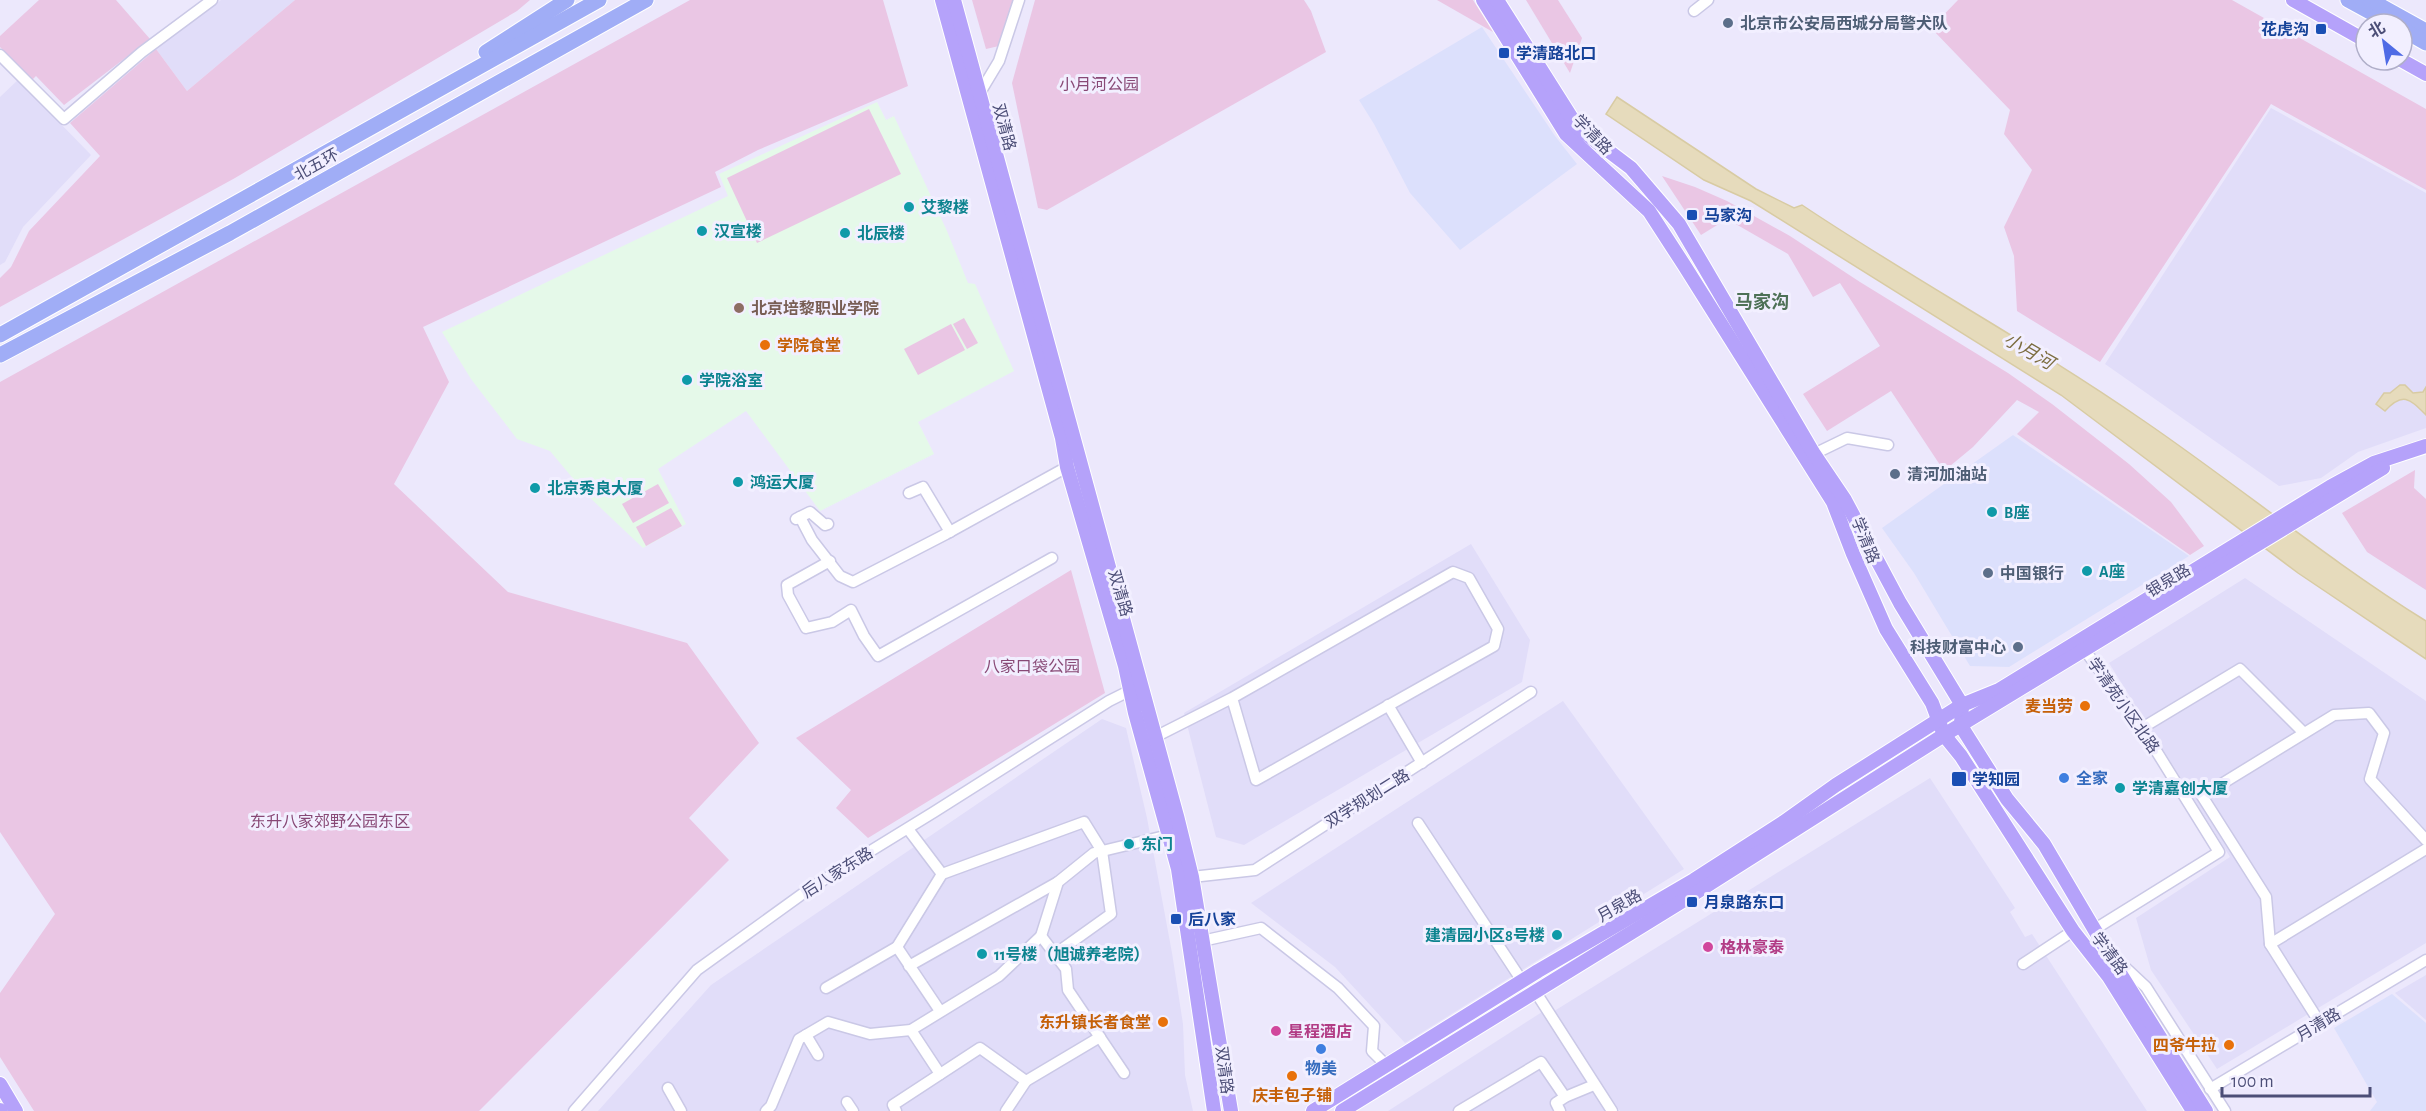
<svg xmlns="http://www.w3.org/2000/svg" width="2426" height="1111" font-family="'Alegreya Sans','Noto Sans SC',sans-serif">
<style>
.residential{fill:#e1ddf9}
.commercial{fill:#dce0fc}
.education{fill:#e5f9e9}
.green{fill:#eac6e4}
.water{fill:#e6dbbc;stroke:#d8cba3;stroke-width:1.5}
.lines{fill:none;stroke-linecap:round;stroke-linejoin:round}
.minor-casing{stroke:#cac8e6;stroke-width:13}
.major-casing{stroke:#fff;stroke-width:16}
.highway-casing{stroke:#fff;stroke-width:17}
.minor{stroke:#fff;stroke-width:10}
.major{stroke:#b5a2fa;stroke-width:14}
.highway{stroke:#a0adf6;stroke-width:15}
.service-dot{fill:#5c6f8a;stroke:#f2efff;stroke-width:2}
.transit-dot{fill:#1a4fb4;stroke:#f2efff;stroke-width:2}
.culture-dot{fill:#0f9aa8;stroke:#f2efff;stroke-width:2}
.education-dot{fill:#8d6e63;stroke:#f2efff;stroke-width:2}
.food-dot{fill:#e8710a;stroke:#f2efff;stroke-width:2}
.shop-dot{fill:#3f7fe0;stroke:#f2efff;stroke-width:2}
.hotel-dot{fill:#d1479c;stroke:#f2efff;stroke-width:2}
.labels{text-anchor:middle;stroke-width:6;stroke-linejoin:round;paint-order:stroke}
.service-label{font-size:16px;font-weight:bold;fill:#4e5e75;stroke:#f2efff;text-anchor:start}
.transit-label{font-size:16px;font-weight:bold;fill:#164399;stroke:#f2efff;text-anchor:start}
.park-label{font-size:16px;fill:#884976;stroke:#f2efff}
.street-label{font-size:16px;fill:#4c4e77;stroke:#f2efff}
.culture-label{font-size:16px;font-weight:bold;fill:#0d838f;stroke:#f2efff;text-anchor:start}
.education-label{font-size:16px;font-weight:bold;fill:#785e54;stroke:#f2efff;text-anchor:start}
.food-label{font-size:16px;font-weight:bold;fill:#c56008;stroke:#f2efff;text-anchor:end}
.shop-label{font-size:16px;font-weight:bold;fill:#366cbe;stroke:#f2efff;text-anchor:start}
.hotel-label{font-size:16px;font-weight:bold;fill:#b23c85;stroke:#f2efff;text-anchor:start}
.neighbourhood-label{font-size:18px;font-weight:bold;fill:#4e7157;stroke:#f2efff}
.water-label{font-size:18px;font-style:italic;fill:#7c6d40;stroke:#f2efff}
</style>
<rect width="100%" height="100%" fill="#ece8fc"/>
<g class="residential">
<path d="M221 0H295L187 91 156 49Z"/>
<path d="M18 80 91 155 23 227 5 262 0 265V97Z"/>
<path d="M2271 108 2426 193V428L2358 452 2321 478 2279 486 2105 364Z"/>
<path d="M1471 544 1530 640 1522 682 1244 845 1216 837 1184 713Z"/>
<path d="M2245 578 2426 701V943L2217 1069 2151 970 2136 918 2230 857 2109 663Z"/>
<path d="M1563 701 1684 869 1405 1043 1335 967 1251 903Z"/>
<path d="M1102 719 1126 728 1147 818 1172 953 1183 1024 1185 1075 1193 1111H598L711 985Z"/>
<path d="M1930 778 2015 908 2010 912 2025 937 2032 934 2147 1111H1620L1551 1013Z"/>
<path d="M2426 975V1020L2395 993Z"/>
<path d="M1542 1012 1605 1111H1388Z"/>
</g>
<g class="commercial">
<path d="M1482 27 1555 136 1577 164 1460 250 1410 193 1374 124 1359 100Z"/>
<path d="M2013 435 2189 556 2009 667 1970 666 1914 573 1882 528Z"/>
<path d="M2392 994 2426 1023V1111H2370L2377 1102 2334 1028Z"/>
</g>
<path class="education" d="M877 102 886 120 894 116 947 231 968 283 975 284 1014 371 918 422 934 454 820 511 746 411 658 469 686 524 643 548 586 494 550 451 517 439 471 379 442 332 728 196 719 174Z"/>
<g class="green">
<path d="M39 0H116L150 39 64 105 36 76 32 80 0 47V36Z"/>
<path d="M295 0H530L517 11 235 178 0 307V278L11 267 29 231 100 156 70 123 156 49 187 91Z"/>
<path d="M690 0H883L908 86 758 150 715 172 721 187 423 327 449 382 394 484 508 592 687 643 759 743 689 818 729 860 479 1111H34L0 1057V993L55 914 0 832V382Z"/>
<path d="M972 0H1015L999 46 986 49Z"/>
<path d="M1035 0H1304L1311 11 1326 52 1047 210 1038 208 1012 83Z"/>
<path d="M1437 0H1473L1493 32Z"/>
<path d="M1526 0H1558L1582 38 1570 73Z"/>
<path d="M1958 0H2232L2426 109V190L2271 104 2100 362 2017 311 2014 256 2004 227 2032 170 2004 134 2010 110 1931 28Z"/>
<path d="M869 109 901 174 757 243 727 178Z"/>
<path d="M1662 176 1695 187 1727 201 1790 236 1860 282 2008 373 2052 404 2129 464 2171 502 2204 546 2190 555 2017 434 2039 412 2017 400 1973 447 1944 471 1891 391 1827 431 1803 394 1880 346 1840 283 1813 297 1788 254 1727 219 1701 235Z"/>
<path d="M964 318 978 343 967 349 953 324Z"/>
<path d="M951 324 965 350 918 375 904 349Z"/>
<path d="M2415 470 2414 488 2426 499V590L2367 552 2342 513Z"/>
<path d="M658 484 669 503 633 523 622 504Z"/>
<path d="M671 508 682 526 646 546 636 527Z"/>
<path d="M1071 570 1105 693 868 838 836 808 851 790 796 738Z"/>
</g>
<g class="water">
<path d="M1617 97 1756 189 1794 208 1802 205C1914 280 2033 344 2144 421 2239 486 2328 560 2426 621V659L2298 573 2061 395 1751 201 1704 180 1606 114Z"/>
<path d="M2400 385H2405L2413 393 2423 392 2426 387V415C2410 399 2403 391 2385 411L2376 404 2384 393H2390Z"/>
</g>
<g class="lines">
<defs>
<g id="minor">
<path d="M1694 11 1708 0"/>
<path d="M0 55 64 119 142 52 212 0"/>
<path d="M978 96 999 61 1019 0"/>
<path d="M1814 454 1847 438 1888 445"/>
<path d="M909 493 923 487 950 532"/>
<path d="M800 517 810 512 825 525 828 524"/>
<path d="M796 519 800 517 812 540 840 576 853 582 946 534 1067 467H1072"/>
<path d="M830 561 787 585 788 595 806 628 832 622 851 610 864 636 878 656 1052 558"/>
<path d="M2084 649 2142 728 2219 852 2095 929"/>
<path d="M1388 705 1422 763"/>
<path d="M2142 728 2240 669 2304 733"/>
<path d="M1155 737 1232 698 1453 572 1469 578 1498 629 1494 646 1256 780 1232 698"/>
<path d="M1418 823 1522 981"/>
<path d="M942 874 1084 822 1102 851 1111 914 1055 954"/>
<path d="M1192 877 1255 870 1531 692"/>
<path d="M1041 936 1066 969 1068 990 1124 1073"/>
<path d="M1202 941 1261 928 1338 988 1374 1026 1372 1051 1386 1065"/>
<path d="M2270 944 2426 849"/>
<path d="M897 947 942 874 908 829"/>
<path d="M2115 958 2146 987 2225 1111"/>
<path d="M2023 964 2073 931"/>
<path d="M909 966 1058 882"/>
<path d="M826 988 897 947 940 1011"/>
<path d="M1535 991 1612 1111"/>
<path d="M2320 1023 2270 944 2266 897 2202 796 2334 715 2369 713 2384 733 2370 779 2426 840"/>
<path d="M911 1030 940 1074"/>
<path d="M806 1035 818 1055"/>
<path d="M668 1088 681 1111"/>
<path d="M2210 1089 2426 960"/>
<path d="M847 1102 853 1111"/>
<path d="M574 1111 697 970 812 887 934 812 1109 701 1137 687"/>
<path d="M766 1111 771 1106 799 1039 828 1022 870 1034 911 1030 999 976 1041 936 1058 882 1094 853 1169 835"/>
<path d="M896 1111 893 1105 980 1048 1026 1081"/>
<path d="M1006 1111 1026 1081 1100 1037"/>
<path d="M1459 1111 1541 1062 1565 1097"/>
<path d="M1560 1111 1556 1103 1565 1097 1594 1085"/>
</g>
<g id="major">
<path d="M942 0 1062 438 1067 467 1125 666 1135 713 1178 869 1214 1111"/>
<path d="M954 0 1177 816 1192 877 1231 1111"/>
<path d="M1483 0 1566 134 1649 211 1684 265 1833 502 1853 554 1886 629 1932 703 1944 735 1961 756 2073 931 2109 977 2193 1111"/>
<path d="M1497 0 1578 128 1631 168 1679 224 1814 454 1845 500 1900 603 1962 705 1961 726 2007 799 2044 844 2123 978 2206 1111"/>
<path d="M2293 0 2366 41"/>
<path d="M2401 60 2426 74"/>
<path d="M0 1084 16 1111"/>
<path d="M0 1110 1 1111"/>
<path d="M1313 1111 1538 971 1694 880 1784 822 1836 785 1962 705 1999 690 2330 487 2374 463 2426 446"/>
<path d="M1342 1111 1689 897 1944 735 2383 468"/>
</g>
<g id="highway">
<path d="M2348 0 2392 24"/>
<path d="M2370 0 2426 31"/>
<path d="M2405 31 2426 43"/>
<path d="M486 52 567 0"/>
<path d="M0 335 599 0"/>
<path d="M0 355 230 233 646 0"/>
</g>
</defs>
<use href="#minor" class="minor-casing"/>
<use href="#major" class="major-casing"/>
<use href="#highway" class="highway-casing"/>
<use href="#minor" class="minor"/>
<use href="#major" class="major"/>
<use href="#highway" class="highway"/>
</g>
<g class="service-dot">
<circle cx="1728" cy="23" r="6"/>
<circle cx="1895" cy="474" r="6"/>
<circle cx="1988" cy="573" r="6"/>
<circle cx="2018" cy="647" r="6"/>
</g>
<g class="transit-dot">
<rect x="2315" y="23" width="12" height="12" rx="3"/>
<rect x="1498" y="47" width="12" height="12" rx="3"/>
<rect x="1686" y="209" width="12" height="12" rx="3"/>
<rect x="1951" y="771" width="16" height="16" rx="3"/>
<rect x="1686" y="896" width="12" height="12" rx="3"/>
<rect x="1170" y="913" width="12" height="12" rx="3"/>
</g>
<g class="culture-dot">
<circle cx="909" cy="207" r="6"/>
<circle cx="702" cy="231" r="6"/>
<circle cx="845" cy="233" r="6"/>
<circle cx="687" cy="380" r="6"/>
<circle cx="738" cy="482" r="6"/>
<circle cx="535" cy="488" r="6"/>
<circle cx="1992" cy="512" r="6"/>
<circle cx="2087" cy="571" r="6"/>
<circle cx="2120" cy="788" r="6"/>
<circle cx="1129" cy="844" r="6"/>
<circle cx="1557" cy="935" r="6"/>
<circle cx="982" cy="954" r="6"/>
</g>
<circle class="education-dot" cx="739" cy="308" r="6"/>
<g class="food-dot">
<circle cx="765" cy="345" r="6"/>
<circle cx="2085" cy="706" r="6"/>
<circle cx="1163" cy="1022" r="6"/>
<circle cx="2229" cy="1045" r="6"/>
<circle cx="1292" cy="1076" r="6"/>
</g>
<g class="shop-dot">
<circle cx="2064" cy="778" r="6"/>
<circle cx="1321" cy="1049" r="6"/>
</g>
<g class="hotel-dot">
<circle cx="1708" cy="947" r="6"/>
<circle cx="1276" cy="1031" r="6"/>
</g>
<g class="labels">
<g class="service-label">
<text x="1740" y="29">北京市公安局西城分局警犬队</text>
<text x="1907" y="480">清河加油站</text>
<text x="2000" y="579">中国银行</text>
<text x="2006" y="653" text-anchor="end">科技财富中心</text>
</g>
<g class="transit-label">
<text x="2309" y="35" text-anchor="end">花虎沟</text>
<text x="1516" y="59">学清路北口</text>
<text x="1704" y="221">马家沟</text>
<text x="1972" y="785">学知园</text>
<text x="1704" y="908">月泉路东口</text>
<text x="1188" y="925">后八家</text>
</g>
<g class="park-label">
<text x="1099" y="90">小月河公园</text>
<text x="1032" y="672">八家口袋公园</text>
<text x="330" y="827">东升八家郊野公园东区</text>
</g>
<g class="street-label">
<text transform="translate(1005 127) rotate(75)" y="6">双清路</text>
<text transform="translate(1593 134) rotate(46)" y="6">学清路</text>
<text transform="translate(316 164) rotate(-29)" y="6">北五环</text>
<text transform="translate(1866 540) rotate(68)" y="6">学清路</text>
<text transform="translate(2168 580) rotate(-31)" y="6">银泉路</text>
<text transform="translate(1121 593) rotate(74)" y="6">双清路</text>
<text transform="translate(2124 705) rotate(55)" y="6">学清苑小区北路</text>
<text transform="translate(1367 798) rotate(-32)" y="6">双学规划二路</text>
<text transform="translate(837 872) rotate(-32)" y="6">后八家东路</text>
<text transform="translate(1619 905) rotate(-30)" y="6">月泉路</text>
<text transform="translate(2110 953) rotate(53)" y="6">学清路</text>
<text transform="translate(2318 1024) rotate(-31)" y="6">月清路</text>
<text transform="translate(1225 1070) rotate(83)" y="6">双清路</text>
</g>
<g class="culture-label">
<text x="921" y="213">艾黎楼</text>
<text x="714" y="237">汉宣楼</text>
<text x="857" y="239">北辰楼</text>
<text x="699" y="386">学院浴室</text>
<text x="750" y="488">鸿运大厦</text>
<text x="547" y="494">北京秀良大厦</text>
<text x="2004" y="518">B座</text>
<text x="2099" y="577">A座</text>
<text x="2132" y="794">学清嘉创大厦</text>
<text x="1141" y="850">东门</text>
<text x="1545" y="941" text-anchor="end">建清园小区8号楼</text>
<text x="994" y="960">11号楼（旭诚养老院）</text>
</g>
<g class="education-label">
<text x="751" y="314">北京培黎职业学院</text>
</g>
<g class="food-label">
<text x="777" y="351" text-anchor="start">学院食堂</text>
<text x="2073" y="712">麦当劳</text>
<text x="1151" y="1028">东升镇长者食堂</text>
<text x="2217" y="1051">四爷牛拉</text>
<text x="1292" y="1101" text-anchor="middle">庆丰包子铺</text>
</g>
<g class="shop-label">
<text x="2076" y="784">全家</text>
<text x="1321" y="1074" text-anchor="middle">物美</text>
</g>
<g class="hotel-label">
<text x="1720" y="953">格林豪泰</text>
<text x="1288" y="1037">星程酒店</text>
</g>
<g class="neighbourhood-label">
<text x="1762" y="308">马家沟</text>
</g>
<g class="water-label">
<text transform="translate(2029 351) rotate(30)" y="6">小月河</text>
</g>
</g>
<g transform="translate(2384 42) rotate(330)"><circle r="28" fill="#f2efff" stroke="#b0afc9" stroke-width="1.5"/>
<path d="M0-4.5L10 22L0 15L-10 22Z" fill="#4f6be5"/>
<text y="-9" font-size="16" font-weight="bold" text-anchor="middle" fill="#4c4e77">北</text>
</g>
<path d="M2222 1087v9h148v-9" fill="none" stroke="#4c4e77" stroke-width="3"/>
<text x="2231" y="1087" font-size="18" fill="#4c4e77" stroke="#f2efff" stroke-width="4.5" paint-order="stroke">100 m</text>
</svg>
